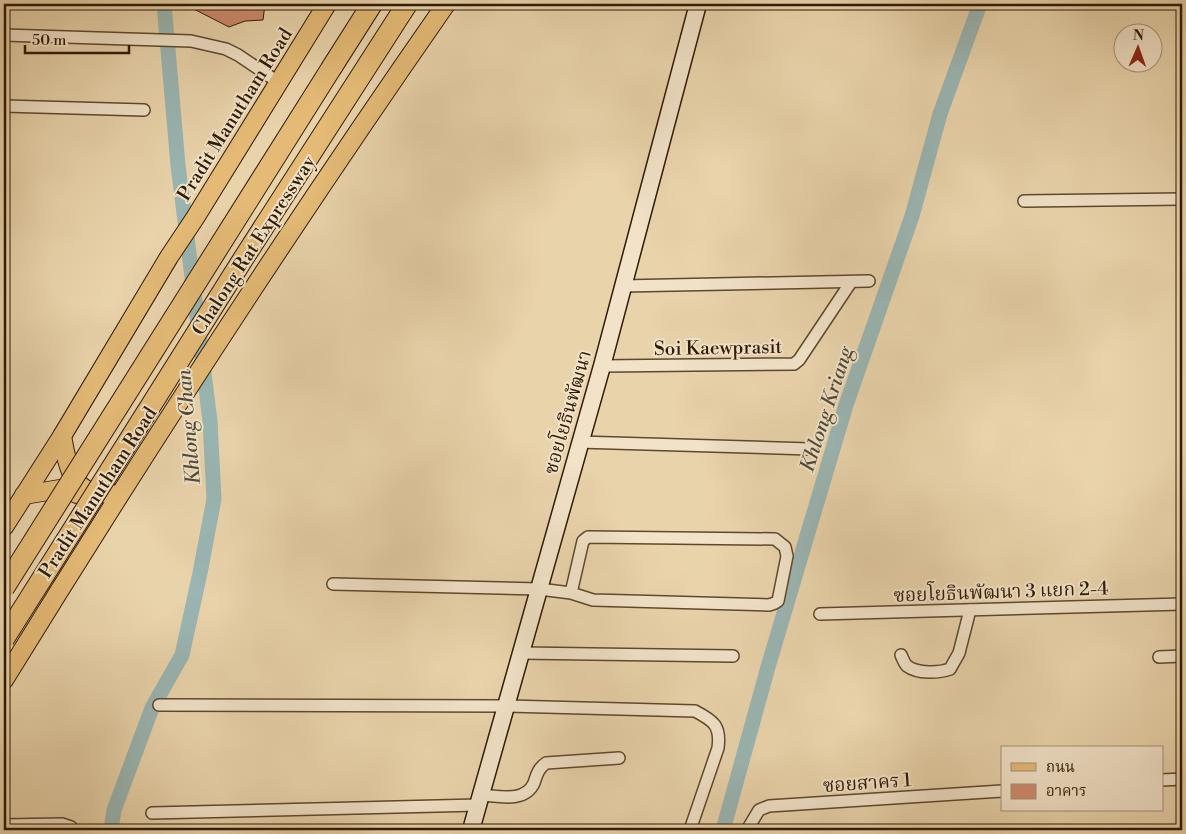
<svg xmlns="http://www.w3.org/2000/svg" width="1186" height="834" font-family="'Libre Bodoni','Noto Serif Thai',serif">
<style>
.lines{fill:none;stroke-linecap:round;stroke-linejoin:round}
.canal{stroke:#9ab6b3;stroke-width:15}
.building{fill:#ce8a6e;stroke:#2e1b03}
.street-casing{stroke:#5d492d;stroke-width:14}
.secondary-casing{stroke:#2e1b03;stroke-width:19}
.primary-casing{stroke:#2e1b03;stroke-width:20}
.highway-casing{stroke:#2e1b03;stroke-width:22}
.street{stroke:#f1e2c8;stroke-width:11}
.secondary{stroke:#f1e2c8;stroke-width:16}
.primary{stroke:#e4ba76;stroke-width:18}
.highway{stroke:#e4ba76;stroke-width:20}
.highway-bridge-casing{stroke:#2e1b03;stroke-width:22;stroke-linecap:butt}
.highway-bridge{stroke:#e4ba76;stroke-width:20}
.labels{text-anchor:middle;stroke-width:4;stroke-linejoin:round;paint-order:stroke}
.street-label{font-size:19px;fill:#2e1b03;stroke:#f1e2c8}
.water-label{font-size:20px;font-style:italic;fill:#4e4a38;stroke:#f1e2c8}
</style>
<rect width="100%" height="100%" fill="#e9d3ab"/>
<filter id="stains"><feTurbulence type="fractalNoise" baseFrequency=".004" numOctaves="4"/><feColorMatrix values="0 0 0 0 .2 0 0 0 0 .09 0 0 0 0 .02 0 0 0 .5 -.17"/></filter>
<radialGradient id="worn" r=".72"><stop offset=".6" stop-color="#630" stop-opacity="0"/><stop offset="1" stop-color="#630" stop-opacity=".3"/></radialGradient>
<g class="lines">
<g class="canal">
<path d="M111 830 114 810 152 708 182 655 200 573 214 499 210 421 178 165 164 4"/>
<path d="M723 830 768 667 846 405 912 216 940 114 980 4"/>
</g>
</g>
<path class="building" d="M184 4H265L263 20 245 21 229 27Z"/>
<g class="lines">
<defs>
<g id="street">
<path d="M4 35 191 41 226 49 238 55 278 82"/>
<path d="M4 106 144 110"/>
<path d="M1024 201 1182 199"/>
<path d="M622 286 869 281"/>
<path d="M602 366 794 364 799 360 851 282"/>
<path d="M579 442 810 449"/>
<path d="M333 584 539 589 571 593 593 600 769 605 775 603 778 601 787 556 785 547 775 539 588 537 583 541 571 593"/>
<path d="M820 614 1182 604"/>
<path d="M521 653 733 656"/>
<path d="M901 655C903 659 904 663 907 666 918 674 939 673 950 669L959 653 970 610"/>
<path d="M1159 657 1182 656"/>
<path d="M159 705 506 706 695 711C714 721 721 726 718 748L690 830"/>
<path d="M1162 780 1182 779"/>
<path d="M481 795C499 796 525 803 534 783 537 774 538 769 546 763L619 758"/>
<path d="M152 813 478 805"/>
<path d="M4 825 62 824 71 827 72 830"/>
<path d="M747 830 759 810 769 806 1002 791"/>
</g>
<path id="secondary" d="M471 830 602 366 698 4"/>
<g id="primary">
<path d="M62 436C66 457 69 486 94 493 98 494 105 493 110 493"/>
<path d="M24 495 66 488 77 494"/>
<path d="M4 527 62 436 169 257 195 218 327 4"/>
<path d="M4 680C145 451 292 225 446 4"/>
</g>
<path id="highway" d="M332 67 372 4"/>
</defs>
<use href="#street" class="street-casing"/>
<use href="#secondary" class="secondary-casing"/>
<use href="#primary" class="primary-casing"/>
<use href="#highway" class="highway-casing"/>
<use href="#street" class="street"/>
<use href="#secondary" class="secondary"/>
<use href="#primary" class="primary"/>
<use href="#highway" class="highway"/>
<defs>
<g id="highway-bridge">
<path d="M4 588 332 67"/>
<path d="M4 639 245 256 407 4"/>
</g>
</defs>
<use href="#highway-bridge" class="highway-bridge-casing"/>
<use href="#highway-bridge" class="highway-bridge"/>
</g>
<g class="labels">
<g class="street-label">
<text transform="translate(234 114) rotate(-58)" y="7">Pradit Manutham Road</text>
<text transform="translate(253 245) rotate(-57)" y="7">Chalong Rat Expressway</text>
<text transform="translate(718 347) rotate(-1)" y="7">Soi Kaewprasit</text>
<text transform="translate(567 412) rotate(-74)" y="7">ซอยโยธินพัฒนา</text>
<text transform="translate(97 492) rotate(-57)" y="7">Pradit Manutham Road</text>
<text transform="translate(1001 591) rotate(-2)" y="7">ซอยโยธินพัฒนา 3 แยก 2-4</text>
<text transform="translate(867 782) rotate(-4)" y="7">ซอยสาคร 1</text>
</g>
<g class="water-label">
<text transform="translate(826 409) rotate(-72)" y="7">Khlong Kriang</text>
<text transform="translate(188 427) rotate(-95)" y="7">Khlong Chan</text>
</g>
</g>
<rect width="1186" height="834" fill="none" stroke="#e9d3ab" stroke-width="20"/>
<rect x="5" y="5" width="1176" height="824" fill="none" stroke="#2e1b03" stroke-width="2.5"/>
<rect x="10" y="10" width="1166" height="814" fill="none" stroke="#2e1b03"/>
<rect x="1001" y="746" width="162" height="65" fill="#f1e2c8" stroke="#a39279"/>
<rect x="1011" y="763" width="25" height="8" fill="#e4ba76" stroke="#a39279"/>
<text x="1046" y="772" font-size="15" fill="#2e1b03">ถนน</text>
<rect x="1011" y="784" width="25" height="15" fill="#ce8a6e" stroke="#a39279"/>
<text x="1046" y="796" font-size="15" fill="#2e1b03">อาคาร</text>
<g transform="translate(1138 48) rotate(2)"><circle r="24" fill="#f1e2c8" stroke="#a39279"/>
<path d="M0-4L9 19L0 12L-9 19Z" fill="#8f2418"/>
<text y="-8" font-size="14" font-weight="bold" text-anchor="middle" fill="#2e1b03">N</text>
</g>
<path d="M25 45v8h104v-8" fill="none" stroke="#2e1b03" stroke-width="2.5"/>
<text x="32" y="45" font-size="15" fill="#2e1b03" stroke="#f1e2c8" stroke-width="4" paint-order="stroke">50 m</text>
<rect width="100%" height="100%" filter="url(#stains)"/>
<rect width="100%" height="100%" fill="url(#worn)"/>
</svg>
